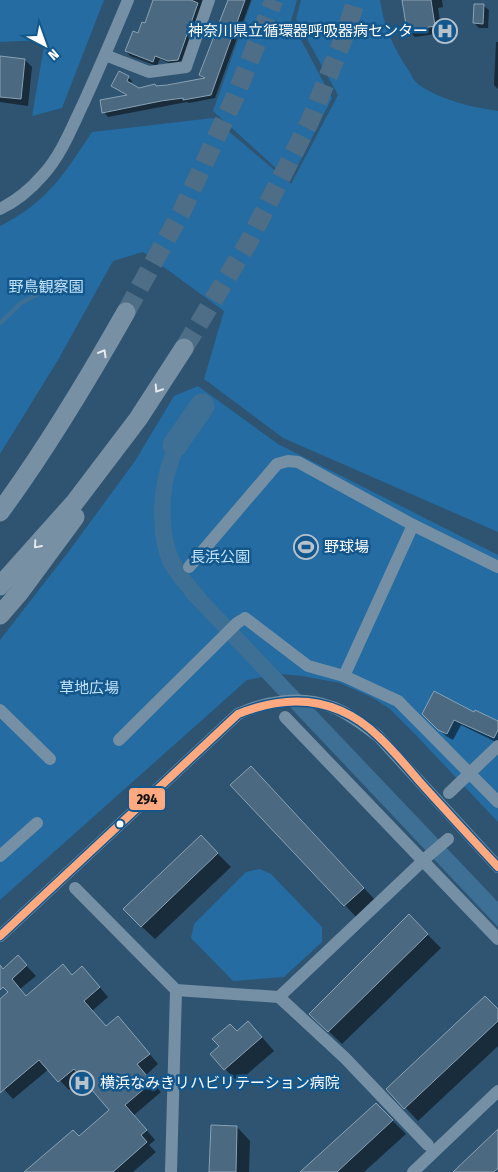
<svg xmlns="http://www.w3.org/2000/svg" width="498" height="1172" font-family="'Fira Sans Condensed','Noto Sans JP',sans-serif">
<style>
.green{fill:#246ca1}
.water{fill:#3e6f95}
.shadow{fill:#0007}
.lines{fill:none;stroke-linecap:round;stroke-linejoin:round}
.stream{stroke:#3e6f95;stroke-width:4.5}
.river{stroke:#3e6f95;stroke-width:25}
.building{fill:#4b6980;stroke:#8aa2b3}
.highway-tunnel{stroke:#4d6e86;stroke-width:19;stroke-dasharray:19 9;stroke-linecap:butt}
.minor{stroke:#7590a5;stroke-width:12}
.highway{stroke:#7890a4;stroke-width:19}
.bus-1-casing{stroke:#13578c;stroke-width:11}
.bus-1{stroke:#ffa980;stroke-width:8}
.oneway{stroke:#e4e9ed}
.bus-dot{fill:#fff;stroke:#13578c;stroke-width:2}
.labels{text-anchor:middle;stroke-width:5;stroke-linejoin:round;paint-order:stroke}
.poi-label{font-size:15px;fill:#fff;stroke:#13578c;text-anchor:start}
.park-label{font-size:15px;fill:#c2e4fc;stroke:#13578c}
.line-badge{stroke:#13578c;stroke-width:2}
.pale-badge-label{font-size:14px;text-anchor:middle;font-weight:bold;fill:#111}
</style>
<rect width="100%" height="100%" fill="#2e5471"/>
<g class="green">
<path d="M0 0H104L62 108 32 116 45 40 0 42Z"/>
<path d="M252 0H297L291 21 332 98 290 181 213 111Z"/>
<path d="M301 0H380C384 27 394 49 409 71 411 75 414 81 418 84 440 100 471 107 498 111V532L283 438 204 379 224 311 143 252 113 261 58 360 0 454V226C48 202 64 174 92 132L213 118 291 184 338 95 296 19Z"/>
<path d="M198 386 278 444 498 555V822L414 733 390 709 373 698 340 683 302 676 280 674 247 680 0 900V640L69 551 135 461 174 396Z"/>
<path d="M260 869 271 874 322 927V942L284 977 233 981 191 938 194 924 246 872Z"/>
</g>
<path class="water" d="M190 414 203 425C197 433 190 441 185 449 168 480 165 530 181 561 187 573 198 584 206 595L498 902V927L187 598C180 588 170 578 164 567 148 532 152 476 170 442 175 432 183 423 190 414Z"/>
<g class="shadow">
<path d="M154 0H205L182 64 173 65 160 59 157 66 130 56 126 51 146 24Z"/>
<path d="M228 0H251L215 98 189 103 187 102 108 117 104 112 128 96 112 86 128 77 132 81 131 85 138 89 204 79 200 75 228 4Z"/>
<path d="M403 0H442L443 7 438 8 442 33 415 37 408 30Z"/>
<path d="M484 6 489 10 488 28H479L474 23Z"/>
<path d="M496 42H498V89L494 85Z"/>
<path d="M0 57 25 60 32 67 28 106 0 102Z"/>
<path d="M475 713 498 722V743L461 725 453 740 446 736 424 714Z"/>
<path d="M264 781 377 902 358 919 232 785Z"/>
<path d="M214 850 231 867 155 939 141 926Z"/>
<path d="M409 916 441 948 342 1044 324 1027Z"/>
<path d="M18 957 36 976 20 989 27 997 63 966 73 976 91 977 108 997 92 1011 107 1028 127 1027 158 1064 146 1075 161 1092 134 1115 155 1140 149 1145 156 1152 133 1172H26L79 1137 110 1110 83 1078 69 1090 49 1069 13 1099 0 1085V1001L10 992 0 981V973Z"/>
<path d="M498 1010V1046L418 1121 388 1089Z"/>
<path d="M236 1032 261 1036 274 1051 238 1082 225 1069 221 1047Z"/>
<path d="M376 1104 406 1134 364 1172H303Z"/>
<path d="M237 1127 250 1141 249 1172H211Z"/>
</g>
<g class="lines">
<path class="stream" d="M0 323 21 303 42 292"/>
<path class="river" d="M175 445 202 406"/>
</g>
<g class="building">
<path d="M153 0H191L198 3 178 60 168 61 155 56 153 62 125 51 133 31 138 33 142 22 145 23Z"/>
<path d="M228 0H245L211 95 183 100V98L161 101 102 113 100 100 127 95 111 86 119 71 129 76 127 81 139 88 155 84 156 86 167 85 205 78 199 75Z"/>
<path d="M402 0H431L435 26 407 31Z"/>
<path d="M474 4H484L483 24 473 23Z"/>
<path d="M0 56 25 59 21 99 0 97Z"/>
<path d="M434 691 474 712 475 710 498 721V730L494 738 454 720 447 734 438 730 422 714Z"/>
<path d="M251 766 364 888 344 906 230 785Z"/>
<path d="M201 835 218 853 141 927 123 909Z"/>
<path d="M409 914 428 934 328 1032 309 1014Z"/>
<path d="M18 955 27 965 12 979 26 996 63 964 72 975 82 966 100 987 84 1001 106 1026 118 1016 150 1054 137 1064 152 1082 125 1105 147 1130 141 1135 147 1142 113 1172H24L73 1130 79 1136 109 1110 74 1069 58 1082 39 1060 0 1093V999L8 992 3 987 0 990V965L3 969Z"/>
<path d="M485 996 498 1009V1021L404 1109 386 1089Z"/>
<path d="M248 1021 262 1037 224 1070 210 1054 219 1046 212 1039 230 1024 237 1031Z"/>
<path d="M376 1103 393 1120 337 1172H300Z"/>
<path d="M211 1125 237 1126 236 1172H209Z"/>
<path d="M498 1129V1168L494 1172H453Z"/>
</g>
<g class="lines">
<g class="highway-tunnel">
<path d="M126 312 182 211 235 97 274 0"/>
<path d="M184 348 248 243 310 121 346 32 356 0"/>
</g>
<g class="minor">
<path d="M105 55 149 72 186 67 209 0"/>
<path d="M0 209C16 201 30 190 42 176 61 156 72 127 84 102 99 69 114 34 128 0"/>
<path d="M189 567 277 464 288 461 298 462 413 525 498 567"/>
<path d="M344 676 413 525"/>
<path d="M0 710 50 759"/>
<path d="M285 717 498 939"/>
<path d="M119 740 237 623 245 618 308 666 344 676 398 701 498 802"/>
<path d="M449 793 498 746"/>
<path d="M0 856 37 823"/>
<path d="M75 888 176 990 279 997"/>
<path d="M0 936 238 714C267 701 301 695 332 707 349 713 364 726 378 736L498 867"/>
<path d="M428 1145 345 1058 279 997 427 857 448 839"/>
<path d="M171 1172 176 990"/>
<path d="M413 1172 498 1091"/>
</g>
<g class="highway">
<path d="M0 512C47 448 87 381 126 312"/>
<path d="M0 586 75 502 138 419 184 348"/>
<path d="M0 615 19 593 75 517"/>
</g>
<defs>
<path id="bus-1" d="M0 936 238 714C290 693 338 697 379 737 394 751 407 767 420 782 446 811 472 839 498 867"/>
</defs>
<use href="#bus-1" class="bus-1-casing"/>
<use href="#bus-1" class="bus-1"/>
</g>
<defs><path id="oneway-chevron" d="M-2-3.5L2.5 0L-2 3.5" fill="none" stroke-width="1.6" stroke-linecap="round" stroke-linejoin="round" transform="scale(1.25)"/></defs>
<g class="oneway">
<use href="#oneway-chevron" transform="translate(103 353) rotate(-60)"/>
<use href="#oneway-chevron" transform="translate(158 389) rotate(123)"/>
<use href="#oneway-chevron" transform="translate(37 545) rotate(131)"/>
</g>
<defs>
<symbol id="hospital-ring" viewBox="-11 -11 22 22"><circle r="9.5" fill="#13578c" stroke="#b6c3cd" stroke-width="1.5"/><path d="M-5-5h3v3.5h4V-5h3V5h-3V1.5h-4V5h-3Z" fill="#b6c3cd"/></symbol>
<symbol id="stadium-ring" viewBox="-11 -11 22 22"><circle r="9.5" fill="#13578c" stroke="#b6c3cd" stroke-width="1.5"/><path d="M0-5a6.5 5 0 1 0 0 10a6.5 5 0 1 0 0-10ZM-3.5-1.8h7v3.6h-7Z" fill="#b6c3cd"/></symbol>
</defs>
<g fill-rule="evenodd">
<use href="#hospital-ring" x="431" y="17" width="28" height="28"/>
<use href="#stadium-ring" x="292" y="533" width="28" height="28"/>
<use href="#hospital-ring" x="68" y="1069" width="28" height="28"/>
</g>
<circle class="bus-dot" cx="120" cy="824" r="4.5"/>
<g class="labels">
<g class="poi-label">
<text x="428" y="36" text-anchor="end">神奈川県立循環器呼吸器病センター</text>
<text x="324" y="552">野球場</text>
<text x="100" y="1088">横浜なみきリハビリテーション病院</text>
</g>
<g class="park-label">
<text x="46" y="292">野鳥観察園</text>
<text x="220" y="562">長浜公園</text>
<text x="89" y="693">草地広場</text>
</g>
</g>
<rect class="line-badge" x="128" y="787" width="38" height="24" rx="5" fill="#ffa980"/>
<g class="pale-badge-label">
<text x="147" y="804">294</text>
</g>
<g transform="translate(45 45) rotate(139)" stroke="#13578c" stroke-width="4" paint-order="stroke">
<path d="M0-4L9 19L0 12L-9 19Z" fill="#ffffff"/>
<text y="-8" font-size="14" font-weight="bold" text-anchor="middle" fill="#ffffff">N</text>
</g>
</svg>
